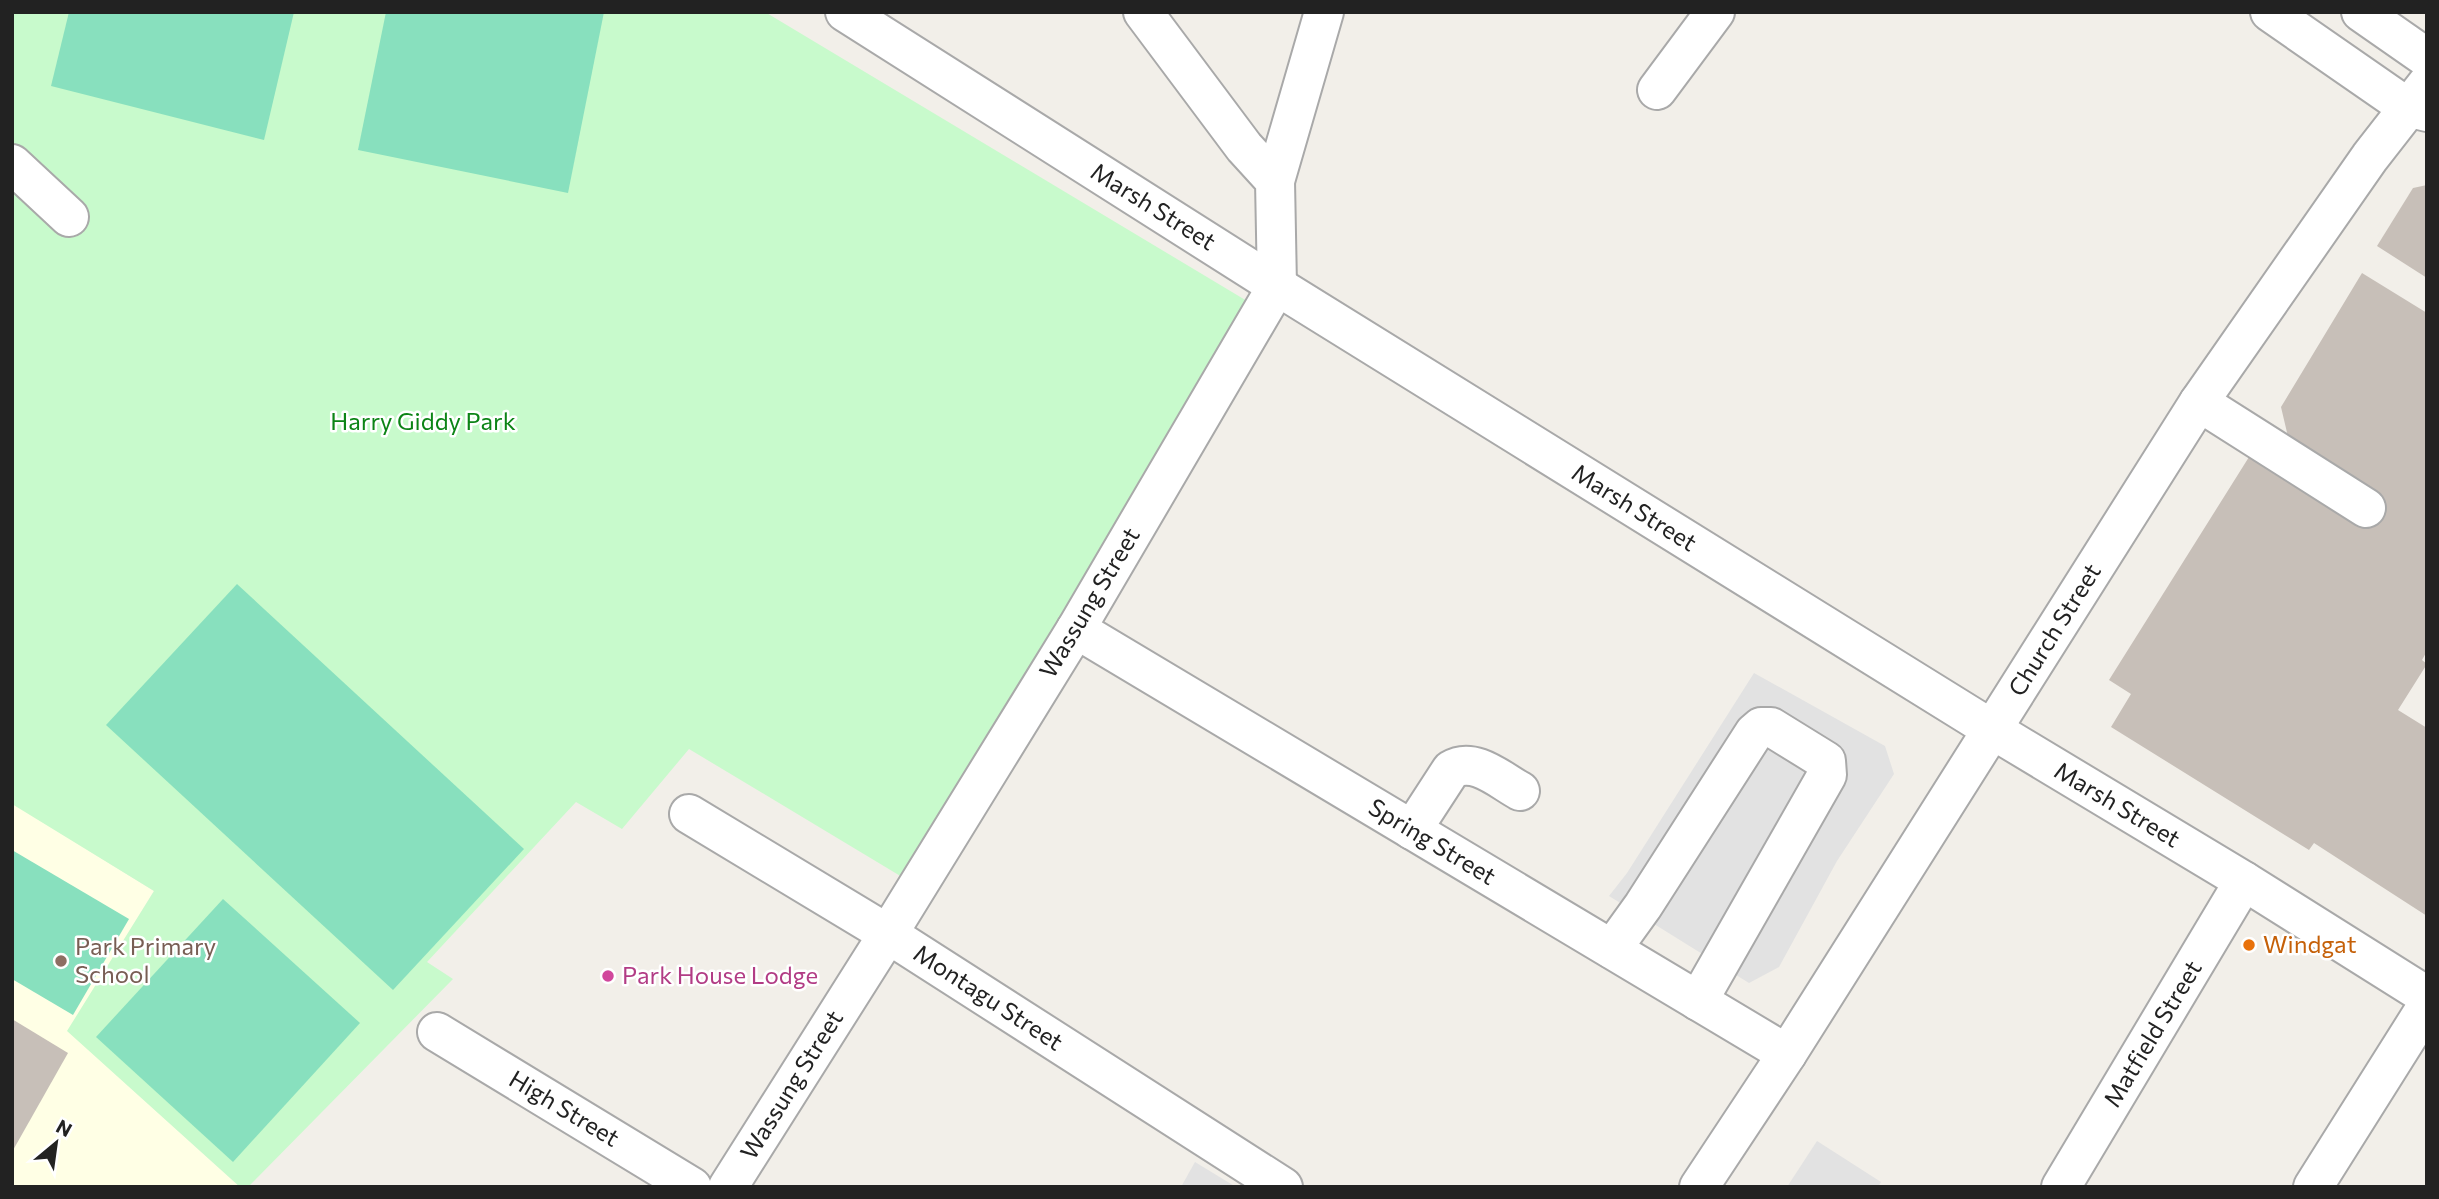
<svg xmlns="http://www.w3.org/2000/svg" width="2439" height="1199" font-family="Commissioner,sans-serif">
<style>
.education{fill:#ffffe5}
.park{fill:#c8facc}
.pitch{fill:#88e0be}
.parking{fill:#e2e2e2}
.building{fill:#c7bfb8}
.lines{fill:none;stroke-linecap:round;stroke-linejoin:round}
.minor-casing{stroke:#a9a9a9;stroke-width:42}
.minor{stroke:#fff;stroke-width:38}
.food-dot{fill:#e8710a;stroke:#fff;stroke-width:2.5}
.education-dot{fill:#8d6e63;stroke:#fff;stroke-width:2.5}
.hotel-dot{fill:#d1479c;stroke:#fff;stroke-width:2.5}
.labels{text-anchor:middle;stroke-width:5;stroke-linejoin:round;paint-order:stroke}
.street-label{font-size:24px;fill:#222;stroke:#fff}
.park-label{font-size:24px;fill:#0c8416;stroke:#fff}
.food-label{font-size:24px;fill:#c56008;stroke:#fff;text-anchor:start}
.education-label{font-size:24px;fill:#785e54;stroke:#fff;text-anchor:start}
.hotel-label{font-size:24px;fill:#b23c85;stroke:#fff;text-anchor:start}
</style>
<rect width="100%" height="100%" fill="#f2efe9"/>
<path class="education" d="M12 803 154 891 68 1031 240 1187H12Z"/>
<path class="park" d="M12 12H765L1252 304 912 883 689 749 622 829 576 802 427 962 453 979 248 1187H240L67 1031 154 891 12 804Z"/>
<g class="pitch">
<path d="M69 12H294L264 140 51 86Z"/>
<path d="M386 12H604L568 193 358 150Z"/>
<path d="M237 584 524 849 393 990 106 725Z"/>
<path d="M12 850 129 919 73 1015 12 979Z"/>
<path d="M223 899 360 1023 233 1162 96 1037Z"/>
</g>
<g class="parking">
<path d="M1754 673 1885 746 1894 774 1837 861 1779 967 1749 983 1609 896 1627 873Z"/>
<path d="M1817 1141 1881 1182 1878 1187H1787Z"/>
<path d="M1195 1162 1236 1187H1181Z"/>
</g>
<g class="building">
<path d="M2427 185V278L2377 246 2413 188Z"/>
<path d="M2362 273 2427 313V651L2422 660 2427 664 2398 710 2427 728V916L2314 843 2309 850 2111 727 2131 694 2109 680 2249 457 2360 527 2380 497 2289 441 2281 407Z"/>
<path d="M12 1019 68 1053 12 1152Z"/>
</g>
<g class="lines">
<defs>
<g id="minor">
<path d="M845 12 1277 286 1993 730 2244 881 2427 996"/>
<path d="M2270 12 2407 107 2427 112"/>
<path d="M2361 12 2427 58"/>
<path d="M1657 90 1715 12"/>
<path d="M12 164 69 217"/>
<path d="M1275 181 1324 12"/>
<path d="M2199 402 2366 508"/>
<path d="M1076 629 1787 1054"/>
<path d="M689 814 888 934 1283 1187"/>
<path d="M1412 830 1451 770C1474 756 1500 780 1520 791"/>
<path d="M1612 949 1643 906 1754 733 1761 727H1771L1826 761 1827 775 1698 1001"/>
<path d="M437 1032 692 1187"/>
<path d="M728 1187 888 934 1076 629 1277 286 1275 181 1244 147 1143 12"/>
<path d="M1699 1187 1787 1054 2199 402 2370 157 2427 84"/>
<path d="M2061 1187 2244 881"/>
<path d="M2313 1187 2427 1006"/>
</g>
</defs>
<use href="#minor" class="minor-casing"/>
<use href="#minor" class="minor"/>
</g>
<circle class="food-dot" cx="2249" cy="945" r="7"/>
<circle class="education-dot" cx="61" cy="961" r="7"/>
<circle class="hotel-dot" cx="608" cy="976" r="7"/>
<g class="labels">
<g class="street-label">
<text transform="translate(1153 207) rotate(32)" y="8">Marsh Street</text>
<text transform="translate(1634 508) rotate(32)" y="8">Marsh Street</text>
<text transform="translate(1090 603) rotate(-59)" y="8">Wassung Street</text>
<text transform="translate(2055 630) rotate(-58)" y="8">Church Street</text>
<text transform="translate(2117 805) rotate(31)" y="8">Marsh Street</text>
<text transform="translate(1432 842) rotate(31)" y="8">Spring Street</text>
<text transform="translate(988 998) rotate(33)" y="8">Montagu Street</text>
<text transform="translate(2153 1034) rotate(-59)" y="8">Matfield Street</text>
<text transform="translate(792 1085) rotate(-58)" y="8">Wassung Street</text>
<text transform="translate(564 1109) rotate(31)" y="8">High Street</text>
</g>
<g class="park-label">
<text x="423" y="430">Harry Giddy Park</text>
</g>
<g class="food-label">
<text x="2263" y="953">Windgat</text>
</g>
<g class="education-label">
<text x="75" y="955">Park Primary<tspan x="75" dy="28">School</tspan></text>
</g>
<g class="hotel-label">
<text x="622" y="984">Park House Lodge</text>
</g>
</g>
<rect width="2439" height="1199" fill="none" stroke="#222222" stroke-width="28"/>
<g transform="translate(56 1143) rotate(29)" stroke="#ffffff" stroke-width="5" paint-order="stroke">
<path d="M0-5L12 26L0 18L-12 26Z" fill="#222222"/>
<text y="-10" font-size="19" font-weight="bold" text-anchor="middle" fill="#222222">N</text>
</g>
</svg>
